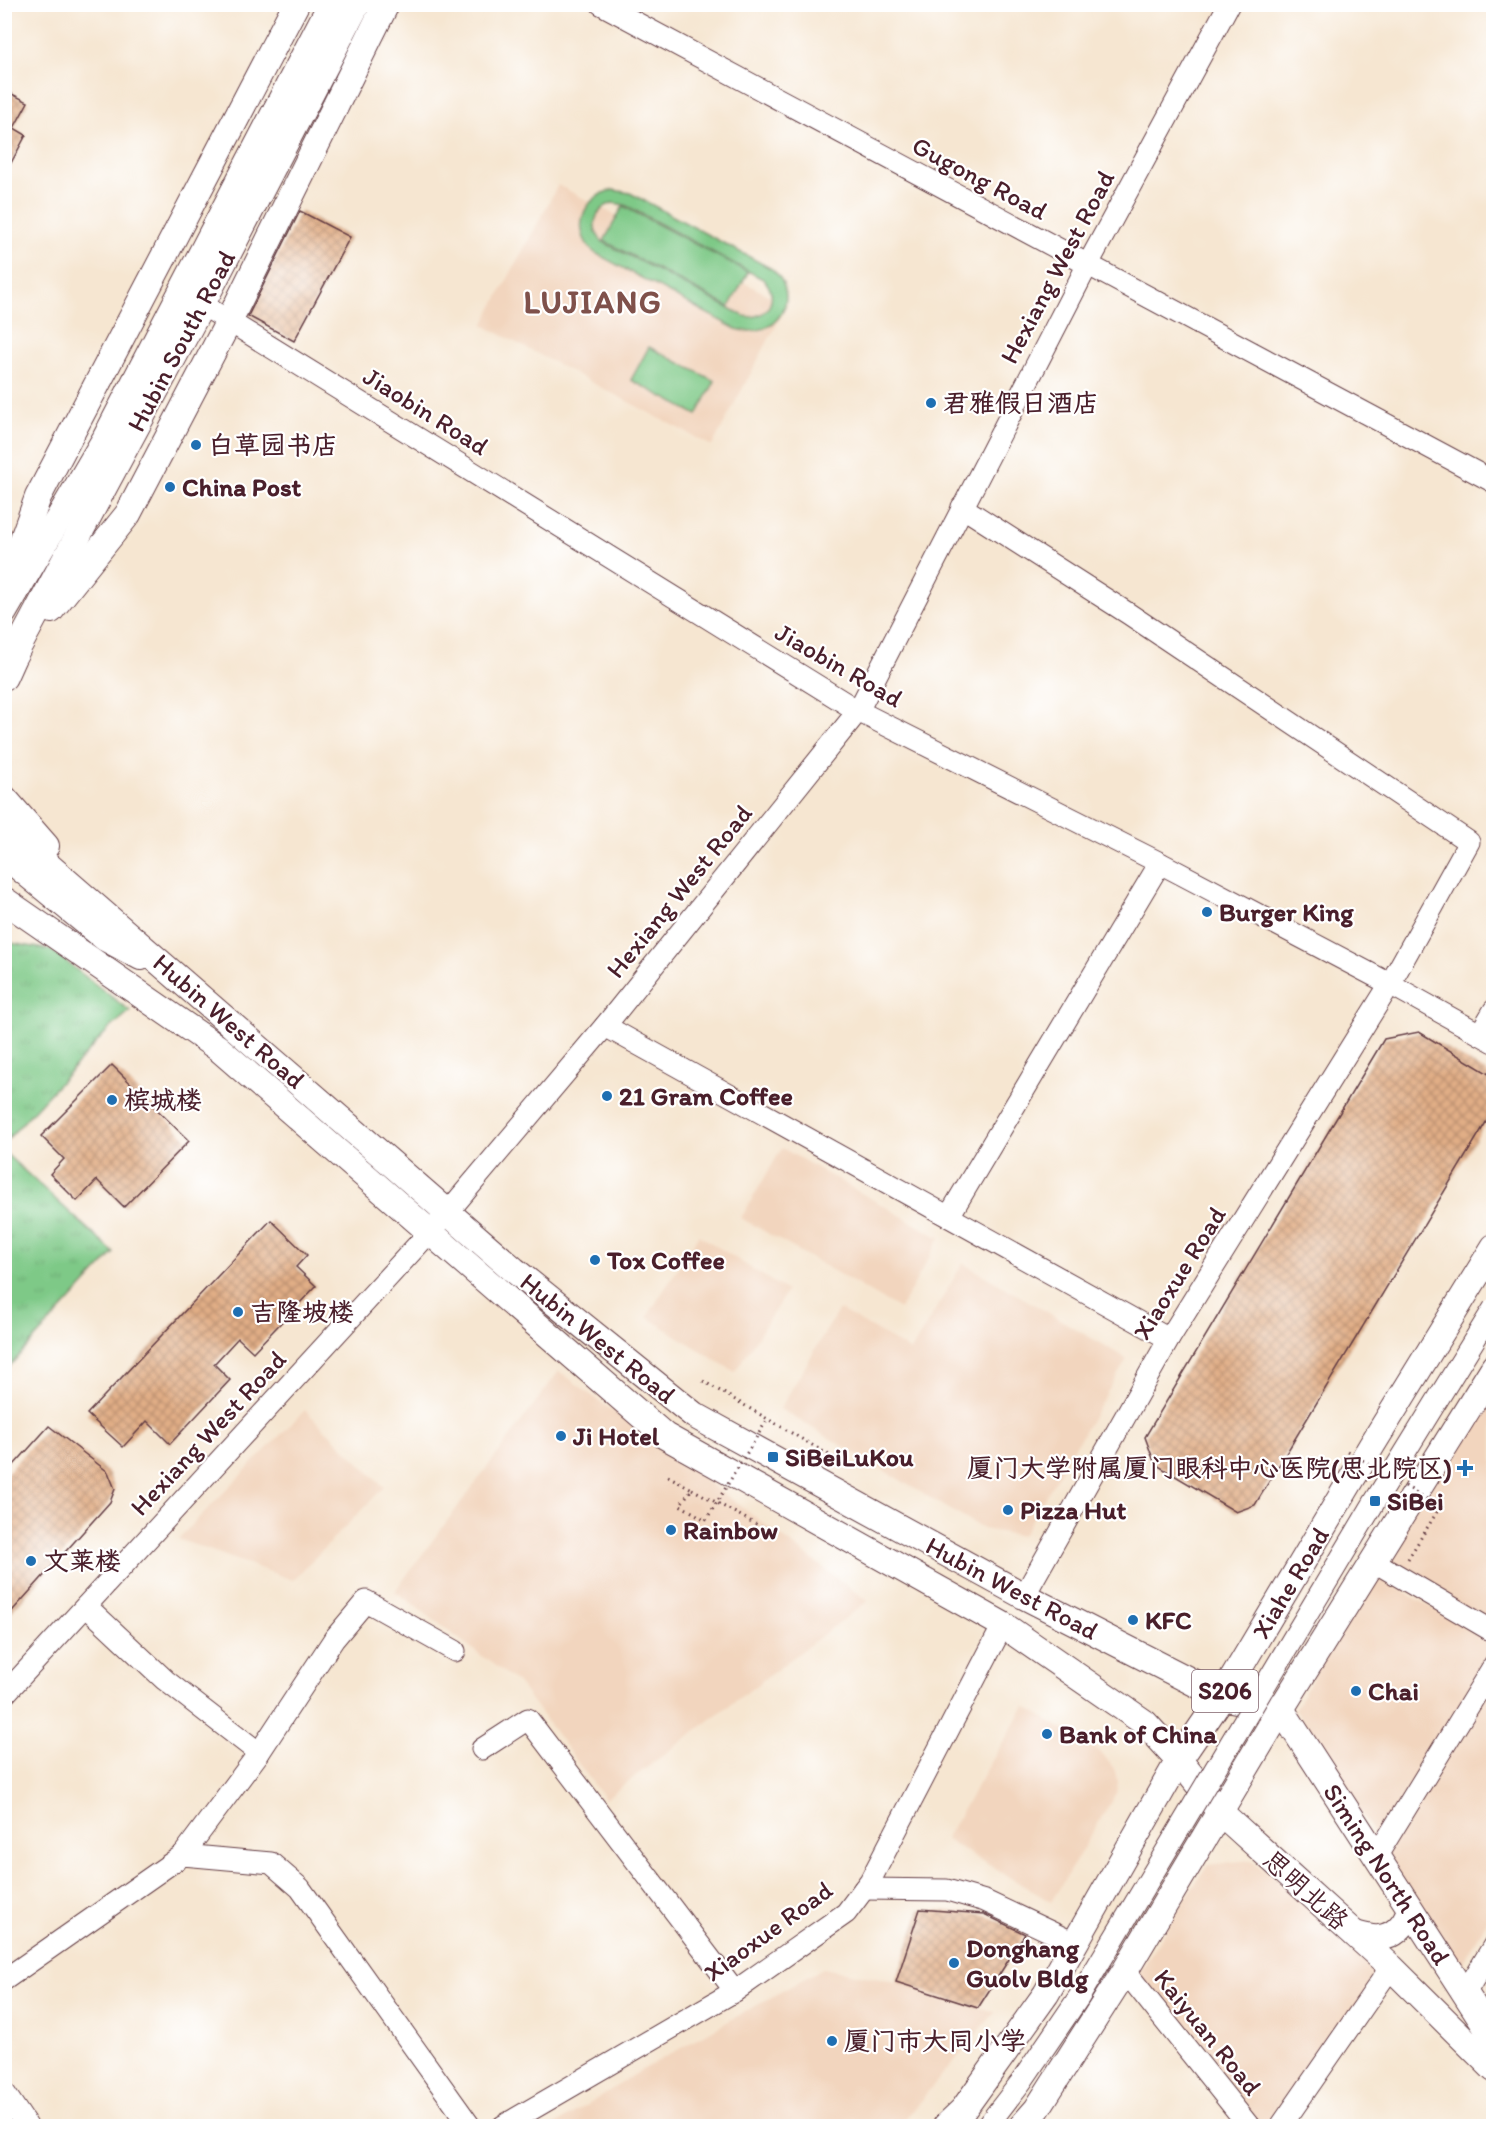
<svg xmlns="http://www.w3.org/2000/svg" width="1498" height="2131" font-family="Itim,'LXGW WenKai TC',sans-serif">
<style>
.built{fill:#f2d5be}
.grass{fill:#7ec987;stroke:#647459;stroke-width:1.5;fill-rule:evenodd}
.park{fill:url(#park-tufts);stroke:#647459;stroke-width:1.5}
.building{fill:url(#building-cross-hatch)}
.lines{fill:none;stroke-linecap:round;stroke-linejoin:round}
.minor-casing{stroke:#643d44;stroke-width:23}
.major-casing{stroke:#643d44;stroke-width:28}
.path{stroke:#643d44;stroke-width:3;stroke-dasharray:1.5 4.5;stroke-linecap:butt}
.minor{stroke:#fff;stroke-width:21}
.major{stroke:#fff;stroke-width:26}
.minor-bridge-casing{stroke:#643d44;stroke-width:23;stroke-linecap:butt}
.path-bridge{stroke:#643d44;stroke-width:3;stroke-dasharray:1.5 4.5;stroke-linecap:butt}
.minor-bridge{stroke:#fff;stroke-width:21}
.poi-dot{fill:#1f6fb2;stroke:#fff;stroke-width:2}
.labels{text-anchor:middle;stroke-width:4.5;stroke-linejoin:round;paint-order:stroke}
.shield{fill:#fff;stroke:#80626b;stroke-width:1.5}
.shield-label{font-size:24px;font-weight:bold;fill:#4a1f2b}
.street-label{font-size:26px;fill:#4a1f2b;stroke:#fff}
.poi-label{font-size:26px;font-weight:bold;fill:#4a1f2b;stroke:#fff;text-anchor:start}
.district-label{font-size:32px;font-weight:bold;letter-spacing:1.5px;fill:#7f514b;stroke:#fff}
</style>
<defs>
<pattern id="park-tufts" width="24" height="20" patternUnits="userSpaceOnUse" patternTransform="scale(1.5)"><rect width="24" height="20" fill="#7ec987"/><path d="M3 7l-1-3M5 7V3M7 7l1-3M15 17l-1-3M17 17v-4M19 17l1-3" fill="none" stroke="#6eac75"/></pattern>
<pattern id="building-cross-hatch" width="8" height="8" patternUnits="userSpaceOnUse" patternTransform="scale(1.5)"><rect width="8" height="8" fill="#e1ae86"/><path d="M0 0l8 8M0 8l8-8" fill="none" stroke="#b88d6e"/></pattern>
</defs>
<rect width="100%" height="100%" fill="#fff"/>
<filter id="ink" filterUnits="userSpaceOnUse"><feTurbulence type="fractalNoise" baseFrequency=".0167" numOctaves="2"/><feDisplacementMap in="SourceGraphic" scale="12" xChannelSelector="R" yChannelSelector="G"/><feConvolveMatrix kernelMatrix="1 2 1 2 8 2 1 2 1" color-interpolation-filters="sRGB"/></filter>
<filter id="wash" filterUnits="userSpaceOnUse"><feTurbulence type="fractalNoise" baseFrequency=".008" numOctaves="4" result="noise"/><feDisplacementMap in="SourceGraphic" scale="24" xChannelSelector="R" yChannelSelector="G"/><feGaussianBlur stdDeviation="1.35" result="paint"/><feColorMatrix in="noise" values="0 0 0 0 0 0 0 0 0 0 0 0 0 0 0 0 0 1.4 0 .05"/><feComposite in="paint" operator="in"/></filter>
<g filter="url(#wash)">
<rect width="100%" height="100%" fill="#f6e6d1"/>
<g class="built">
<path d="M558 185 787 305 712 446 483 325Z"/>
<path d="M782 1148 940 1238 900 1309 741 1218Z"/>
<path d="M699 1235 787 1291 735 1372 647 1317Z"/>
<path d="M963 1263 1127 1359 1022 1536 983 1529 780 1409 839 1309 911 1351Z"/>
<path d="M1493 1370V1624L1382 1559Z"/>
<path d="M559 1371 868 1601 605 1799 518 1683 395 1591Z"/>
<path d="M305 1410 384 1487 293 1580 178 1539Z"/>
<path d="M1372 1574 1493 1643V1910L1460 1969 1295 1709Z"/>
<path d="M1025 1706 1102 1753 1114 1769 1118 1782 1116 1793 1051 1902 945 1839Z"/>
<path d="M1251 1860 1393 1971 1271 2126H1258L1137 1976 1207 1865Z"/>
<path d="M823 1968 896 1982 995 2012 899 2126H554L642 2070Z"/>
</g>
<g class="grass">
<path d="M613 190 630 193 772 269C804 297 776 341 736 329L595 253C570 232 582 196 613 190ZM612 203 625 205 763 279C781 296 768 321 744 316L603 242C589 228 594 210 612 203Z"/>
<path d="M623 206 748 272 729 307 604 241Z"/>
<path d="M649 347 715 381 697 415 631 380Z"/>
</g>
<g class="park">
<path d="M5 942 51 950 130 1011 107 1031 5 1142Z"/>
<path d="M4 1152 114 1253 5 1371H4Z"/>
</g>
<g id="blocks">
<g class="building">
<path d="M4 90 28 102 14 128 26 135 4 176Z"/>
<path d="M300 211 350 237 294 341 248 316Z"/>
<path d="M1419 1032 1489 1074 1494 1085V1109L1255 1505 1236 1512 1155 1464 1145 1437 1384 1039Z"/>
<path d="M112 1065 189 1141 124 1207 97 1180 77 1201 50 1174 64 1159 41 1136Z"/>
<path d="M271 1220 307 1255 296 1267 316 1286 253 1352 238 1338 214 1364 230 1380 170 1444 147 1421 123 1447 87 1414Z"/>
<path d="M49 1426 108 1472 115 1489 110 1502 4 1620V1476Z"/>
<path d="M920 1909 984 1914 1025 1934 978 2008 896 1982Z"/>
</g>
</g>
</g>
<g filter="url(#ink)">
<use href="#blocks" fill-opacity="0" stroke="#643d44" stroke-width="1.5"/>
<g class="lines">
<defs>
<g id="minor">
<path d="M601 4 1494 482"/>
<path d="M190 297 858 711 1160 863 1390 984 1494 1042"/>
<path d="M962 507 1129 614 1469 842 1390 984 1169 1339 1024 1596"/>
<path d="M605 1026 1169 1339"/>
<path d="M1480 1034 1494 1010"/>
<path d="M949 1216 1160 863"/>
<path d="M1373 1561 1494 1632"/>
<path d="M86 1606 165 1680 259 1753"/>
<path d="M4 1695 448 1212 605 1026 858 711 1087 266 1229 4"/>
<path d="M482 1749 528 1719 735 1991"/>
<path d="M183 1855 259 1753 334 1639 366 1601 455 1651"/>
<path d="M1376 1857 1494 1665"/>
<path d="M864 1889 947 1890 985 1901 1074 1943"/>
<path d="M1125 1971 1249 2126"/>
<path d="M4 1980 183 1855 271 1863 300 1888 470 2126"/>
<path d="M1464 1995 1494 1945"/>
<path d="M4 2092 27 2126"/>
<path d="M503 2126 735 1991 846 1913 870 1881 1003 1625"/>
<path d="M1281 2126 1391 1967"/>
</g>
<g id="major">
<path d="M6 586 38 497 296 4"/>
<path d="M51 610 128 514 229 321 386 4"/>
<path d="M4 612 105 439 331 4"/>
<path d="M4 677 13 657 202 304 357 4"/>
<path d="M4 798 46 846"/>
<path d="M4 827 514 1270 694 1415 1024 1596 1222 1697 1281 1709 1494 2038"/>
<path d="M4 855 105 938 141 957"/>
<path d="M4 900 218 1048 665 1436 1003 1625 1145 1723 1179 1760 1220 1812 1391 1967 1494 2069"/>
<path d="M1355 1934C1362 1936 1372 1939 1379 1938 1396 1936 1405 1924 1410 1910"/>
<path d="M946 2126 963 2110 1046 1994 1179 1760 1222 1697 1372 1445 1494 1247"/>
<path d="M1022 2126 1037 2109 1125 1971 1281 1709 1494 1367"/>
</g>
</defs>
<use href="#minor" class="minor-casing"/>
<use href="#major" class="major-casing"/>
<g class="path">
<path d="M703 1381 841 1462"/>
<path d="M668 1476 692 1489 680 1505 706 1520"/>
<path d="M692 1489 761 1527"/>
<path d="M1408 1559 1440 1507"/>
</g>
<use href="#minor" class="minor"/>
<use href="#major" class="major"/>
<defs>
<path id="minor-bridge" d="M987 2126 1021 2082 1079 1997 1375 1501 1494 1308"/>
</defs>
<use href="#minor-bridge" class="minor-bridge-casing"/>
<g class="path-bridge">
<path d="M1347 1451 1374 1467"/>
<path d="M1405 1486 1440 1507"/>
<path d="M706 1520 767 1420"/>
</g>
<use href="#minor-bridge" class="minor-bridge"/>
</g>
</g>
<g class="poi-dot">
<circle cx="931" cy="403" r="6"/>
<circle cx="196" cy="445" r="6"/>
<circle cx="170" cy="487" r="6"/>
<circle cx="1207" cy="912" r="6"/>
<circle cx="607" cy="1096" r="6"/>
<circle cx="112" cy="1100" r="6"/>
<circle cx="595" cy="1260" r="6"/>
<circle cx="238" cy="1312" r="6"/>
<circle cx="561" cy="1436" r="6"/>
<rect x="767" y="1451" width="12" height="12" rx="3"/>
<path d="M1462 1459h6v6h6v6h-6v6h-6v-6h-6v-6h6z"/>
<rect x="1369" y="1495" width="12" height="12" rx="3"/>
<circle cx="1008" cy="1510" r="6"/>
<circle cx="671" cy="1530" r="6"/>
<circle cx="31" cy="1561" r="6"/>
<circle cx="1133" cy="1620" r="6"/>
<circle cx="1356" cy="1691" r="6"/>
<circle cx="1047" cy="1734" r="6"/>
<circle cx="954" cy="1963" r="6"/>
<circle cx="832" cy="2041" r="6"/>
</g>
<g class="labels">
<rect class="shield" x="1192" y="1670" width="66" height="42" rx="4.5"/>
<g class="shield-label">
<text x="1225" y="1699">S206</text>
</g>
<g class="street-label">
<text transform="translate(980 178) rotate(28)" y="9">Gugong Road</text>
<text transform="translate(1057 267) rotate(-62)" y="9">Hexiang West Road</text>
<text transform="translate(181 341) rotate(-62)" y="9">Hubin South Road</text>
<text transform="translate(426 411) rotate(32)" y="9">Jiaobin Road</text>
<text transform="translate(839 665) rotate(30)" y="9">Jiaobin Road</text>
<text transform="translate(679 891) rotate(-51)" y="9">Hexiang West Road</text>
<text transform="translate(229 1021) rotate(41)" y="9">Hubin West Road</text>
<text transform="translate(1179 1273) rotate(-58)" y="9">Xiaoxue Road</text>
<text transform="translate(598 1338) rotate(39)" y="9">Hubin West Road</text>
<text transform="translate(208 1433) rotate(-47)" y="9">Hexiang West Road</text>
<text transform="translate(1290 1583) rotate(-59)" y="9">Xiahe Road</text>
<text transform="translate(1012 1588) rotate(28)" y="9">Hubin West Road</text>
<text transform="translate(1387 1874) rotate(57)" y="9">Siming North Road</text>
<text transform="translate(1306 1890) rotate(42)" y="9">思明北路</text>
<text transform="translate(768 1931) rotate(-36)" y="9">Xiaoxue Road</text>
<text transform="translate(1208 2032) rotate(51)" y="9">Kaiyuan Road</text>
</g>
<g class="poi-label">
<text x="943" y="412">君雅假日酒店</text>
<text x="208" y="454">白草园书店</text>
<text x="182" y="496">China Post</text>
<text x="1219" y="921">Burger King</text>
<text x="619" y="1105">21 Gram Coffee</text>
<text x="124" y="1109">槟城楼</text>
<text x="607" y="1269">Tox Coffee</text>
<text x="250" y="1321">吉隆坡楼</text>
<text x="573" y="1445">Ji Hotel</text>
<text x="785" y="1466">SiBeiLuKou</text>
<text x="1452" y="1477" text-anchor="end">厦门大学附属厦门眼科中心医院(思北院区)</text>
<text x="1387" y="1510">SiBei</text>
<text x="1020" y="1519">Pizza Hut</text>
<text x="683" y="1539">Rainbow</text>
<text x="43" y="1570">文莱楼</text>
<text x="1145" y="1629">KFC</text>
<text x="1368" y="1700">Chai</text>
<text x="1059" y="1743">Bank of China</text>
<text x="966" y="1957">Donghang<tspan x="966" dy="30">Guolv Bldg</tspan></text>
<text x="844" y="2050">厦门市大同小学</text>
</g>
<g class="district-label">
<text x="593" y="313">LUJIANG</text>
</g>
</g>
<rect width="1498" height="2131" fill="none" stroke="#fff" stroke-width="24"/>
</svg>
